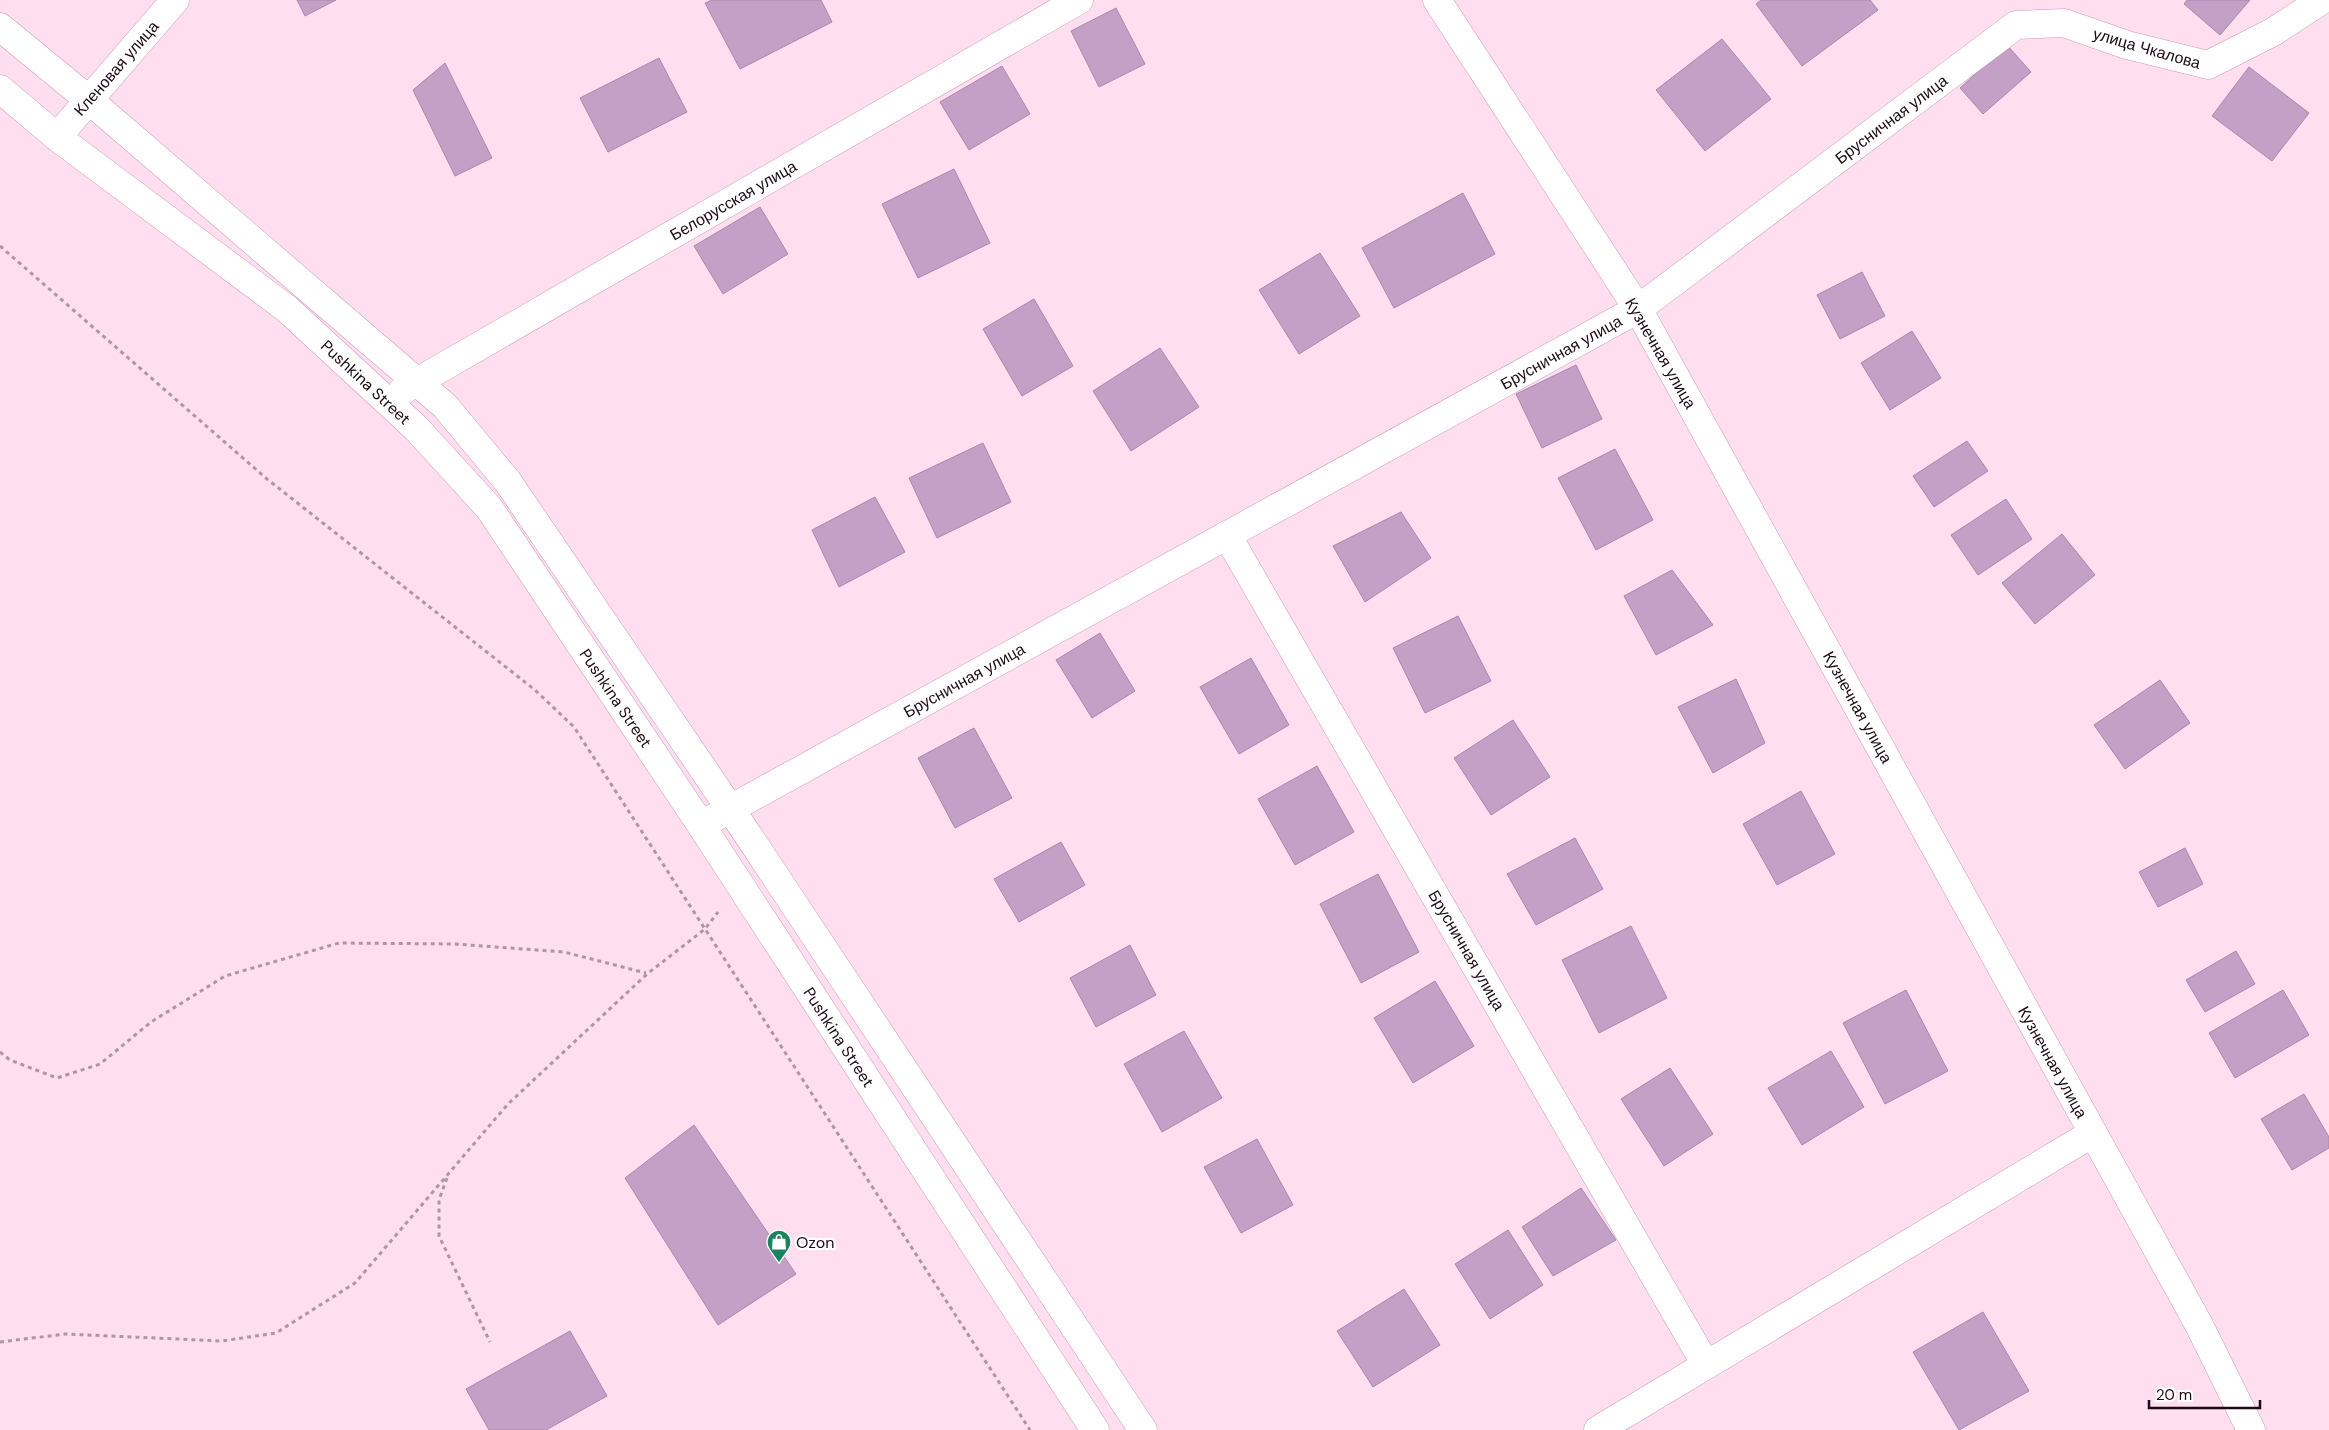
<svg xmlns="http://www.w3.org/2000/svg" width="2329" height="1430" font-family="'DM Sans',sans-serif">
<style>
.building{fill:#c49fc6;stroke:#ab87ad}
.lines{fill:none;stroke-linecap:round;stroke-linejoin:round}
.minor-casing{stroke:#ce9cb8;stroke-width:29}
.path{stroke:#b095a3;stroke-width:3;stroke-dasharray:4 4;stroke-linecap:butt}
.minor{stroke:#fff;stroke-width:28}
.labels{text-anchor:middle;stroke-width:4.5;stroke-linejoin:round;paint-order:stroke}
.street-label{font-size:16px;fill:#1b0a14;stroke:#fff}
.poi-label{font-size:16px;fill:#1b0a14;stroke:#fff;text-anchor:start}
</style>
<rect width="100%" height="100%" fill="#fedeef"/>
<g class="building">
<path d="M297 0H336L305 16Z"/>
<path d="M712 0H821L832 22 740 69 705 3Z"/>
<path d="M1761 0H1870L1878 10 1802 66 1756 4Z"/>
<path d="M2187 0H2250L2220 35 2184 4Z"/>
<path d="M1116 8 1145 64 1099 87 1071 31Z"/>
<path d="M1722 39 1771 99 1705 151 1656 90Z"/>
<path d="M2007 45 2031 72 1983 114 1960 88Z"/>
<path d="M659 58 687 112 608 152 580 98Z"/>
<path d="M445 63 492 158 455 176 413 90Z"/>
<path d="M1002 66 1030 114 969 150 940 102Z"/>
<path d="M2249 67 2309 113 2272 161 2212 116Z"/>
<path d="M954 169 990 243 918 278 882 204Z"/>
<path d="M1463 193 1495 254 1394 308 1362 248Z"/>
<path d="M760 207 788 254 723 294 694 246Z"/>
<path d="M1320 253 1360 316 1299 354 1259 290Z"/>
<path d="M1862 272 1885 316 1840 339 1817 295Z"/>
<path d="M1034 299 1073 366 1022 396 983 329Z"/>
<path d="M1912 331 1941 378 1890 410 1861 363Z"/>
<path d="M1160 348 1199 407 1131 451 1093 391Z"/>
<path d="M1576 365 1602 419 1542 448 1516 394Z"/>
<path d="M1967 441 1988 471 1934 507 1913 476Z"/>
<path d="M983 443 1011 502 937 538 909 478Z"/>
<path d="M1615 449 1653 520 1596 550 1558 478Z"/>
<path d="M875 497 905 552 839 587 812 530Z"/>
<path d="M2006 499 2032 539 1978 575 1951 535Z"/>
<path d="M1401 512 1431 558 1365 602 1333 546Z"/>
<path d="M2062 534 2095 575 2035 624 2002 583Z"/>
<path d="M1672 570 1713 625 1656 655 1624 596Z"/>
<path d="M1458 616 1491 681 1425 713 1393 648Z"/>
<path d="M1100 633 1135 691 1092 718 1056 660Z"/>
<path d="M1251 658 1289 725 1239 754 1200 687Z"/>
<path d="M1736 679 1765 743 1713 773 1678 707Z"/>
<path d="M2160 680 2190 723 2125 769 2094 725Z"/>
<path d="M1513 720 1550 777 1491 815 1454 758Z"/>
<path d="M974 728 1012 798 955 828 918 758Z"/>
<path d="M1317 766 1354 832 1295 865 1258 799Z"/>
<path d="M1801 791 1835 854 1777 885 1743 824Z"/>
<path d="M1575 838 1603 889 1536 925 1507 874Z"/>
<path d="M1061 842 1085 885 1019 922 994 879Z"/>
<path d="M2185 848 2203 884 2158 907 2139 872Z"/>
<path d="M1378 874 1419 952 1361 983 1320 904Z"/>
<path d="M1631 926 1667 998 1599 1033 1562 960Z"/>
<path d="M1130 945 1156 995 1096 1027 1070 978Z"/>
<path d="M2236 951 2255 984 2205 1012 2186 980Z"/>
<path d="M1435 981 1474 1046 1413 1083 1374 1018Z"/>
<path d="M1906 990 1948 1071 1885 1104 1843 1023Z"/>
<path d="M2283 990 2309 1035 2235 1078 2209 1033Z"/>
<path d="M1184 1031 1222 1098 1162 1132 1124 1064Z"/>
<path d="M1831 1051 1864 1107 1802 1145 1768 1088Z"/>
<path d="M1670 1068 1713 1134 1664 1166 1621 1099Z"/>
<path d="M2304 1094 2329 1137V1148L2292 1170 2261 1119Z"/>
<path d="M694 1125 796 1274 718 1325 625 1178Z"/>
<path d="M1257 1139 1293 1205 1241 1233 1204 1167Z"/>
<path d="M1581 1188 1616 1240 1553 1276 1522 1227Z"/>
<path d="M1508 1230 1543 1285 1490 1319 1455 1264Z"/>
<path d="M1404 1289 1440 1345 1373 1387 1337 1331Z"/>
<path d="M1983 1312 2029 1391 1959 1430 1913 1352Z"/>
<path d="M570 1331 607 1396 546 1430H489L466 1389Z"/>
</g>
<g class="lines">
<defs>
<g id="minor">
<path d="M1437 0 1638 309 2198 1323 2251 1430"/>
<path d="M0 27 89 100 445 406 508 482 746 832 1143 1430"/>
<path d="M0 89 57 137 287 309 416 428 489 508 701 825 1095 1430"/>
<path d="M57 137 175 0"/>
<path d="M403 390 1079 0"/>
<path d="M1227 535 1706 1365"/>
<path d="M701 825 1638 309 2016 25 2064 23 2127 45 2208 65 2273 32 2322 0"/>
<path d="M1598 1430 2093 1133"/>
</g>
</defs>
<use href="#minor" class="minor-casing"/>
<g class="path">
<path d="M0 246 267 479 535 690 574 727 1030 1430"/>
<path d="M0 1052 10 1060 57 1078 100 1064 151 1022 225 976 339 943 455 944 564 952 646 973"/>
<path d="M447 1178 439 1200V1236L490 1342"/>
<path d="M0 1342 65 1334 222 1341 276 1333 355 1283 508 1104 647 974 705 929 718 912"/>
</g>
<use href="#minor" class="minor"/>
</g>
<defs>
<symbol id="shop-pin" viewBox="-11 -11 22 30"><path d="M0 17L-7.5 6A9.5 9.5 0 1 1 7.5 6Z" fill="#1a8460" stroke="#fff"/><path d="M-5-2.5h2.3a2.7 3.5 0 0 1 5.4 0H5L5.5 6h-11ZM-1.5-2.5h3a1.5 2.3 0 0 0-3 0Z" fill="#fff"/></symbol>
</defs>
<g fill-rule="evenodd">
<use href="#shop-pin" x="765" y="1228" width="28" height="38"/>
</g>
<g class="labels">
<g class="street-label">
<text transform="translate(2147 48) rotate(16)" y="6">улица Чкалова</text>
<text transform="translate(116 68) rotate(-49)" y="6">Кленовая улица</text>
<text transform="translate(1891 119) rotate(-37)" y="6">Брусничная улица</text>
<text transform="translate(733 200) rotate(-30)" y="6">Белорусская улица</text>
<text transform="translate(1561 352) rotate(-29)" y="6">Брусничная улица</text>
<text transform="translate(1661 353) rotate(60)" y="6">Кузнечная улица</text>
<text transform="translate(366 382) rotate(43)" y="6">Pushkina Street</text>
<text transform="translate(964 680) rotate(-29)" y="6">Брусничная улица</text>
<text transform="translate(616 698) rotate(56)" y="6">Pushkina Street</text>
<text transform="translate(1858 707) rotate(61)" y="6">Кузнечная улица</text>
<text transform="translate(1467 950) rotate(60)" y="6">Брусничная улица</text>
<text transform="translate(839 1037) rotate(57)" y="6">Pushkina Street</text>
<text transform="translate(2053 1062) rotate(61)" y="6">Кузнечная улица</text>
</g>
<g class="poi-label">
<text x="796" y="1248">Ozon</text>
</g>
</g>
<path d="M2149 1400v8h111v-8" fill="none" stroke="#1b0a14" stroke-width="2.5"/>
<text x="2156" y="1400" font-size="15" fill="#1b0a14" stroke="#ffffff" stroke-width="4" paint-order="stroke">20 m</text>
</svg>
